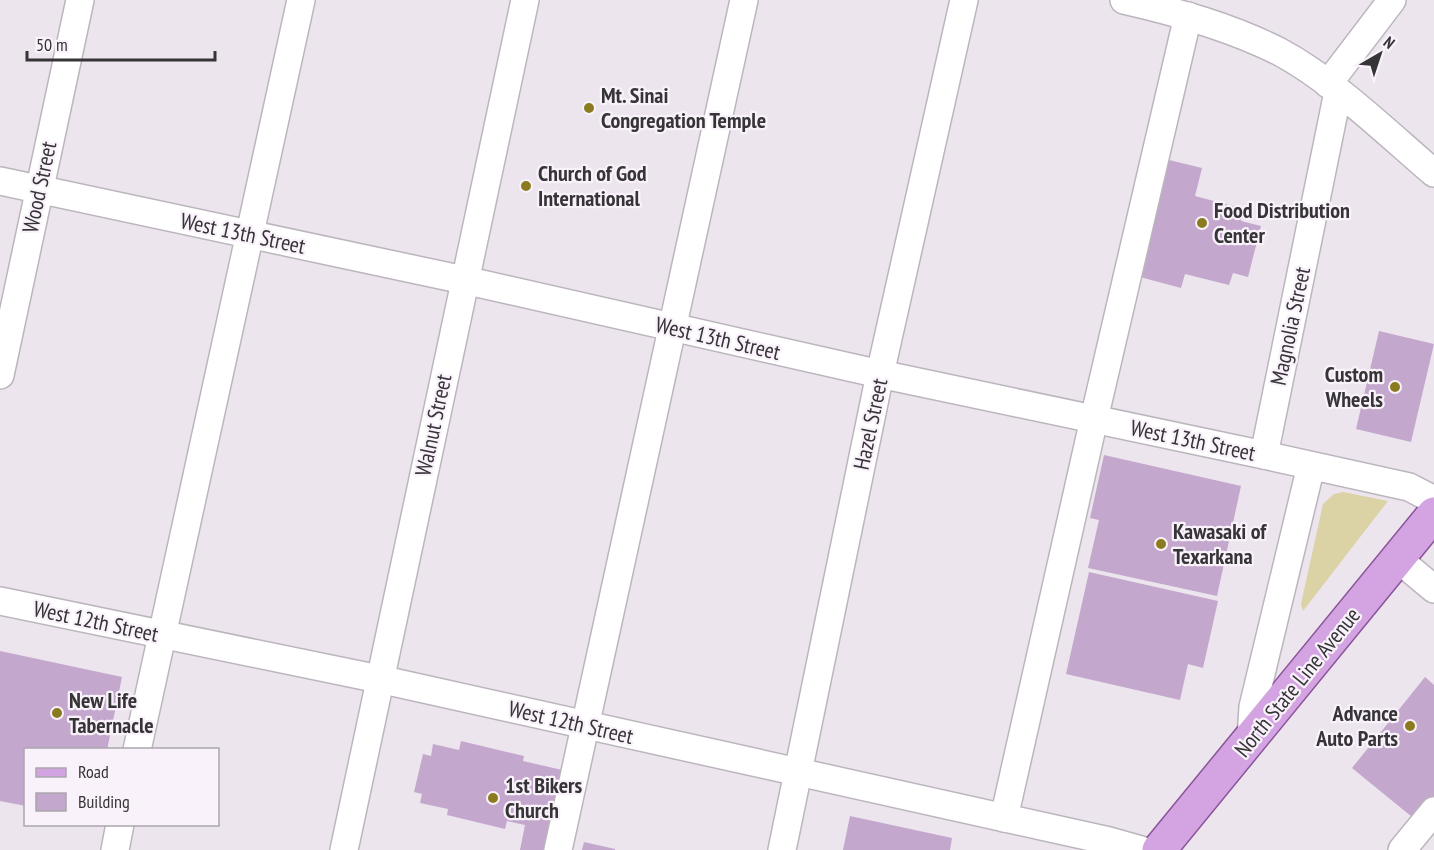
<svg xmlns="http://www.w3.org/2000/svg" width="1434" height="850" font-family="'PT Sans Narrow',sans-serif">
<style>
.green{fill:#dbd3a6}
.building{fill:#c3a7cc}
.lines{fill:none;stroke-linecap:round;stroke-linejoin:round}
.minor-casing{stroke:#bcb5be;stroke-width:30}
.major-casing{stroke:#8a549a;stroke-width:36}
.minor{stroke:#fff;stroke-width:27}
.major{stroke:#d4a3e2;stroke-width:33}
.poi-dot{fill:#8b7b20;stroke:#f9f2fb;stroke-width:2}
.labels{text-anchor:middle;stroke-width:4.5;stroke-linejoin:round;paint-order:stroke}
.poi-label{font-size:22px;font-weight:bold;fill:#363437;stroke:#f9f2fb;text-anchor:start}
.street-label{font-size:22px;fill:#363437;stroke:#f9f2fb}
</style>
<rect width="100%" height="100%" fill="#ece5ee"/>
<path class="green" d="M1343 492 1388 501 1303 611 1301 604 1323 504 1334 494Z"/>
<g class="building">
<path d="M1169 160 1202 168 1195 196 1244 209 1241 221 1261 226 1248 277 1233 273 1229 285 1185 274 1181 288 1140 277Z"/>
<path d="M1379 331 1434 344 1411 442 1356 429Z"/>
<path d="M1104 455 1241 486 1217 596 1088 568 1099 520 1090 518Z"/>
<path d="M1089 572 1218 601 1203 668 1188 664 1180 700 1066 674Z"/>
<path d="M0 651 122 677 107 750H26V806L0 801Z"/>
<path d="M1425 677 1434 685V800L1417 821 1352 768Z"/>
<path d="M461 741 524 756 523 761 571 772 553 850H520L525 825 507 821 505 829 447 815 448 809 420 803 422 794 414 792 423 754 431 756 433 744 459 750Z"/>
<path d="M850 816 952 838 950 850H843Z"/>
<path d="M584 842 615 849V850H582Z"/>
</g>
<g class="lines">
<defs>
<g id="minor">
<path d="M1124 0C1177 12 1231 27 1280 52 1334 81 1387 133 1434 173"/>
<path d="M1328 84 1392 0"/>
<path d="M0 181 464 280 880 374 1264 455 1409 487 1434 500"/>
<path d="M0 375 80 0"/>
<path d="M1264 455 1338 92"/>
<path d="M1398 559 1434 589"/>
<path d="M0 601 379 679 1109 841 1141 850"/>
<path d="M1251 738 1253 707 1311 466"/>
<path d="M137 750 301 0"/>
<path d="M1004 818 1094 419 1188 16"/>
<path d="M115 850 120 824"/>
<path d="M344 850 525 0"/>
<path d="M558 850 744 0"/>
<path d="M782 850 880 374 964 0"/>
<path d="M1402 850 1434 811"/>
</g>
<path id="major" d="M1159 850 1434 514"/>
</defs>
<use href="#minor" class="minor-casing"/>
<use href="#major" class="major-casing"/>
<use href="#minor" class="minor"/>
<use href="#major" class="major"/>
</g>
<g class="poi-dot">
<circle cx="589" cy="108" r="6"/>
<circle cx="526" cy="186" r="6"/>
<circle cx="1202" cy="223" r="6"/>
<circle cx="1395" cy="387" r="6"/>
<circle cx="1161" cy="544" r="6"/>
<circle cx="57" cy="713" r="6"/>
<circle cx="1410" cy="726" r="6"/>
<circle cx="493" cy="798" r="6"/>
</g>
<g class="labels">
<g class="poi-label">
<text x="601" y="103">Mt. Sinai<tspan x="601" dy="25">Congregation Temple</tspan></text>
<text x="538" y="181">Church of God<tspan x="538" dy="25">International</tspan></text>
<text x="1214" y="218">Food Distribution<tspan x="1214" dy="25">Center</tspan></text>
<text x="1383" y="382" text-anchor="end">Custom<tspan x="1383" dy="25">Wheels</tspan></text>
<text x="1173" y="539">Kawasaki of<tspan x="1173" dy="25">Texarkana</tspan></text>
<text x="69" y="708">New Life<tspan x="69" dy="25">Tabernacle</tspan></text>
<text x="1398" y="721" text-anchor="end">Advance<tspan x="1398" dy="25">Auto Parts</tspan></text>
<text x="505" y="793">1st Bikers<tspan x="505" dy="25">Church</tspan></text>
</g>
<g class="street-label">
<text transform="translate(39 187) rotate(-78)" y="8">Wood Street</text>
<text transform="translate(243 233) rotate(12)" y="8">West 13th Street</text>
<text transform="translate(1290 326) rotate(-78)" y="8">Magnolia Street</text>
<text transform="translate(718 338) rotate(13)" y="8">West 13th Street</text>
<text transform="translate(870 424) rotate(-78)" y="8">Hazel Street</text>
<text transform="translate(433 425) rotate(-78)" y="8">Walnut Street</text>
<text transform="translate(1193 440) rotate(12)" y="8">West 13th Street</text>
<text transform="translate(96 621) rotate(12)" y="8">West 12th Street</text>
<text transform="translate(1297 682) rotate(-51)" y="8">North State Line Avenue</text>
<text transform="translate(571 722) rotate(13)" y="8">West 12th Street</text>
</g>
</g>
<rect x="24" y="748" width="195" height="78" fill="#f9f2fb" stroke="#aba6ad" stroke-width="1.5"/>
<rect x="36" y="768" width="30" height="9" fill="#d4a3e2" stroke="#aba6ad" stroke-width="1.5"/>
<text x="78" y="778" font-size="18" fill="#363437">Road</text>
<rect x="36" y="793" width="30" height="18" fill="#c3a7cc" stroke="#aba6ad" stroke-width="1.5"/>
<text x="78" y="808" font-size="18" fill="#363437">Building</text>
<g transform="translate(1380 54) rotate(39)" stroke="#f9f2fb" stroke-width="4.5" paint-order="stroke">
<path d="M0-4.5L10 22L0 15L-10 22Z" fill="#363437"/>
<text y="-9" font-size="16" font-weight="bold" text-anchor="middle" fill="#363437">N</text>
</g>
<path d="M27 51v9h188v-9" fill="none" stroke="#363437" stroke-width="3"/>
<text x="36" y="51" font-size="18" fill="#363437" stroke="#f9f2fb" stroke-width="4.5" paint-order="stroke">50 m</text>
</svg>
